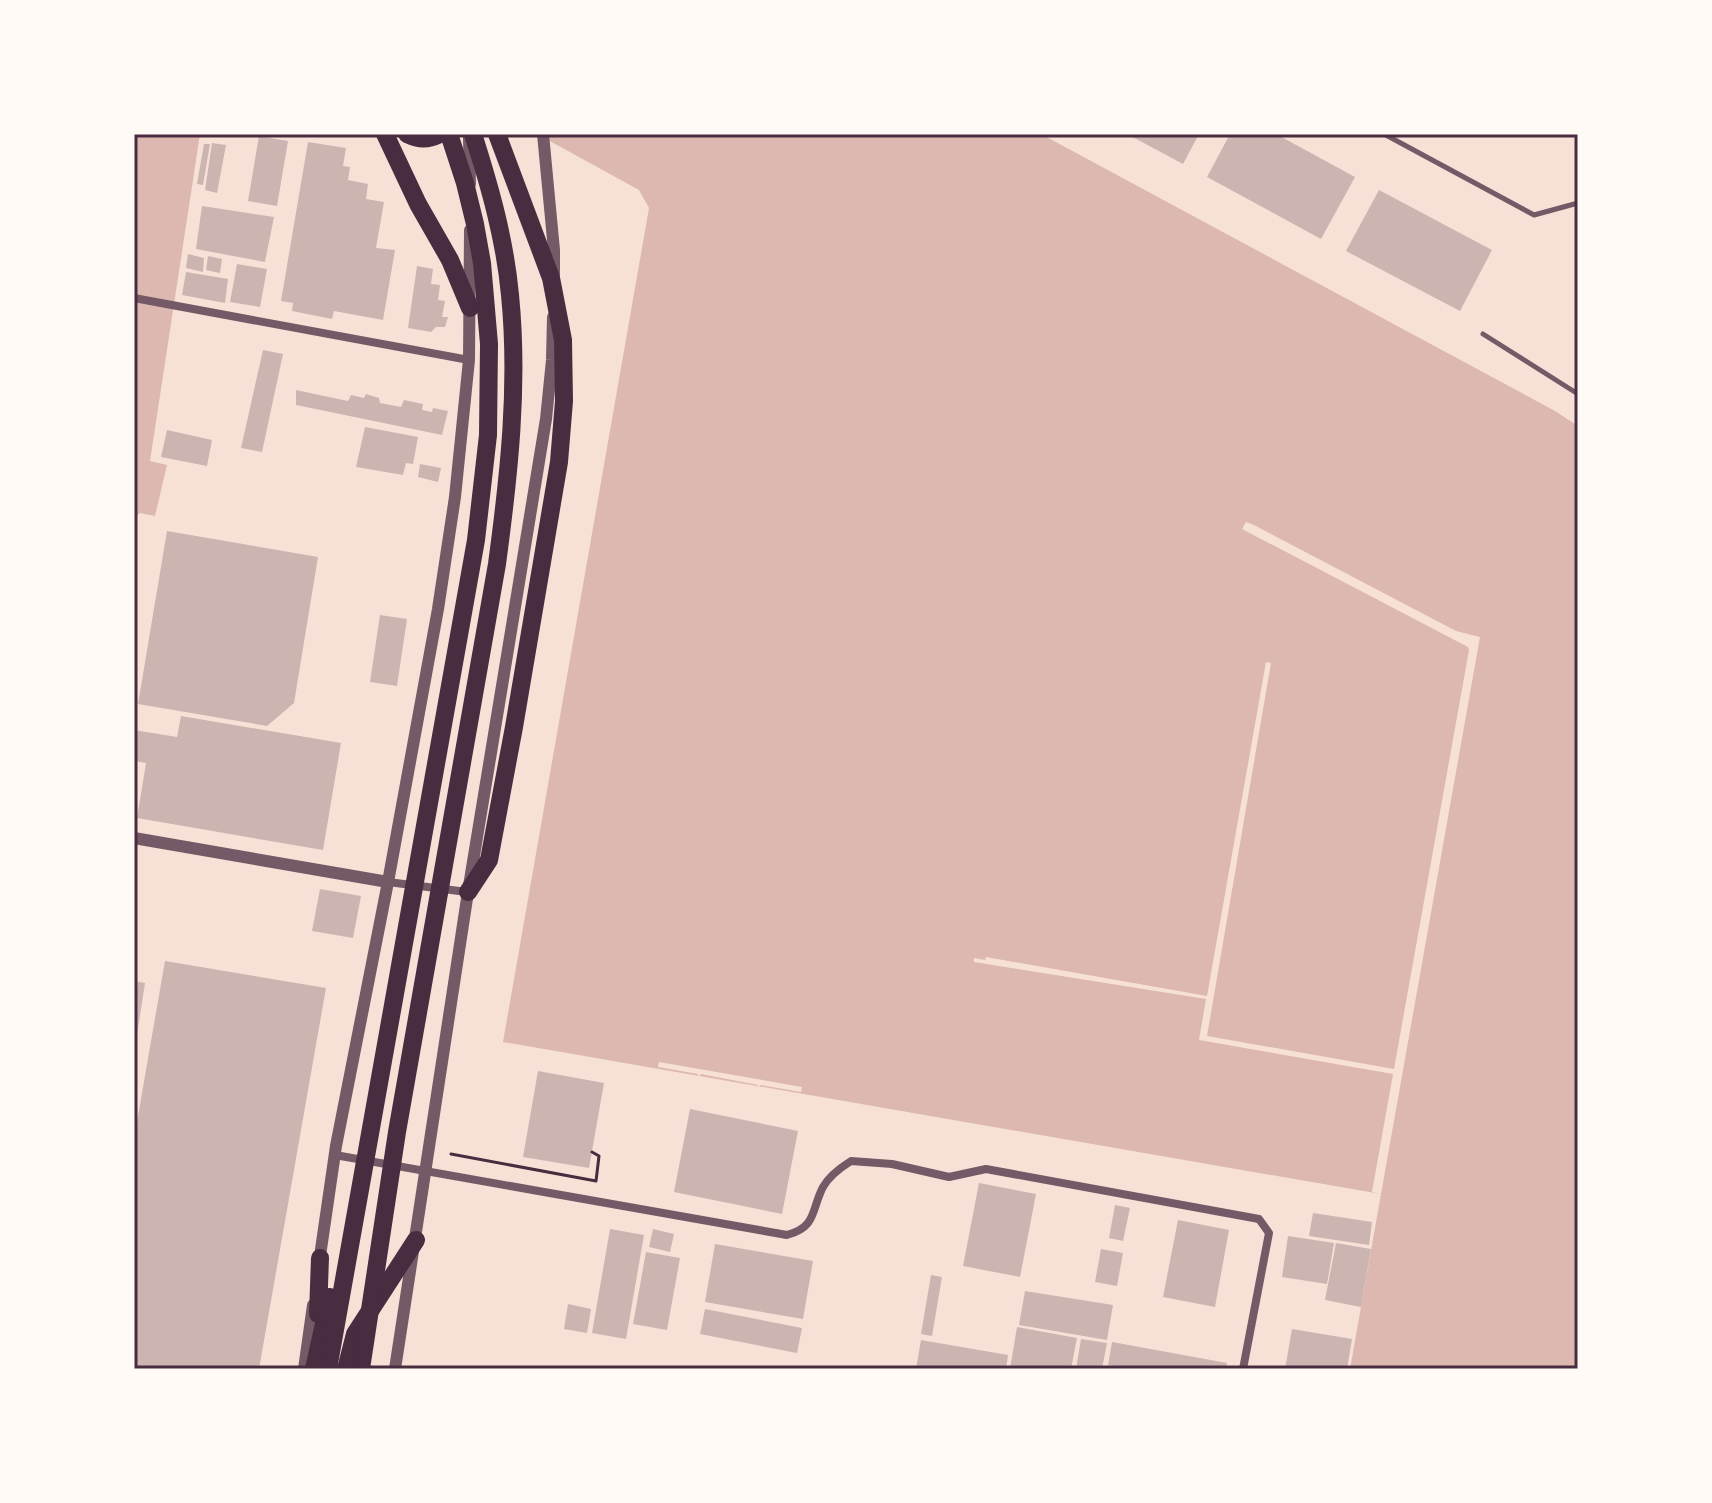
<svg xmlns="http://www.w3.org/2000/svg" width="1712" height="1503" font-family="'Space Grotesk',sans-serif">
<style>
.water{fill:#dcb8b0}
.pier{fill:#f7e1d7}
.building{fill:#ccb4b1}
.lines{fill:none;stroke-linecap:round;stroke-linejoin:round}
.path{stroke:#4a2c40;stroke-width:3}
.service{stroke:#755966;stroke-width:5}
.minor{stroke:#755966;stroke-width:8}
.tertiary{stroke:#755966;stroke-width:12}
.motorway{stroke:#4a2c40;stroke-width:18}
.neatline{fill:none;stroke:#4a2c40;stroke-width:3}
</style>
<rect width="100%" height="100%" fill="#f7e1d7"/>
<g class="water">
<path d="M136 134H200L150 461 167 465 155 516 140 513 134 518V147Z"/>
<path d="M537 134H1041L1555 411 1578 426V1369H1350L1381 1194 503 1042 649 208 639 190Z"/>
</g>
<g class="pier">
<path d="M1246 522 1254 525 1456 631 1480 637 1381 1194 1372 1192 1393 1074 1199 1040 1206 999 974 962V958L985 960 986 957 1207 996 1266 662 1271 663 1207 1036 1394 1069 1469 650 1468 647 1242 529Z"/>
<path d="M659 1062 802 1087 801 1092 761 1085 758 1087V1085L701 1074 699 1077 698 1074 658 1067Z"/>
</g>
<g class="building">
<path d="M1127 134H1199L1183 164Z"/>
<path d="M1230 134H1276L1355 177 1321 239 1207 177Z"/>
<path d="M259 136 288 141 277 206 248 201Z"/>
<path d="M308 142 346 148 343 166 350 167 348 180 368 184 366 199 384 202 376 248 395 250 383 320 334 311 332 319 292 311 293 303 281 301Z"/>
<path d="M212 143 226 145 217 193 205 190Z"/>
<path d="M204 144H210L203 185 197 184Z"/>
<path d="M1379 190 1492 250 1460 311 1346 251Z"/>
<path d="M202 206 274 217 265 262 196 249Z"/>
<path d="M188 254 204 258 203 272 186 268Z"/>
<path d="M208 256 222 259 220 273 206 270Z"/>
<path d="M237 264 267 269 260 307 230 302Z"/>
<path d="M417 266 433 269 431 284 440 285 438 300 445 301 442 317H448L445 327H436L431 332 408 328Z"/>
<path d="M186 272 228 279 225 303 182 295Z"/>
<path d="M263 350 283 354 262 452 241 448Z"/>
<path d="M296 390 348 401 351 395 364 398 366 394 379 398 380 403 401 407 404 400 423 404 422 410 432 412 433 408 448 411 442 435 296 405Z"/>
<path d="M365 427 418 437 413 464 406 463 403 475 356 467Z"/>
<path d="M167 430 212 440 207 466 161 457Z"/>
<path d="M420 464 441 468 438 482 418 477Z"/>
<path d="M167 531 318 557 294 703 267 726 138 704Z"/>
<path d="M380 615 407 619 397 686 370 682Z"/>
<path d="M181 716 341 743 323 850 137 818 146 763 134 761V730L177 737Z"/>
<path d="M320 889 361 896 353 938 312 931Z"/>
<path d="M165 961 326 988 259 1369H134V1139Z"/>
<path d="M134 981 145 983 136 1041H134Z"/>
<path d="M538 1071 604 1083 589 1168 523 1157Z"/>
<path d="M690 1109 798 1131 782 1214 674 1192Z"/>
<path d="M979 1183 1036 1194 1020 1277 963 1266Z"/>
<path d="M1115 1205 1130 1208 1123 1241 1109 1238Z"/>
<path d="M1313 1213 1372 1222 1369 1245 1309 1236Z"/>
<path d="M1178 1220 1229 1230 1215 1307 1163 1297Z"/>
<path d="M610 1229 644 1235 626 1339 592 1333Z"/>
<path d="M653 1229 674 1234 670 1252 649 1247Z"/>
<path d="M1288 1236 1334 1243 1327 1284 1282 1277Z"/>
<path d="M1336 1243 1371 1249 1361 1307 1325 1300Z"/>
<path d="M715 1244 813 1261 803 1319 705 1302Z"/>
<path d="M1101 1249 1123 1253 1117 1286 1095 1282Z"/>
<path d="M646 1252 680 1258 667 1330 633 1324Z"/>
<path d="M931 1275 942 1277 932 1336 921 1334Z"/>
<path d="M1025 1291 1113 1305 1107 1340 1019 1325Z"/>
<path d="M568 1304 591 1309 587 1333 564 1329Z"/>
<path d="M705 1309 802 1328 797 1353 700 1334Z"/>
<path d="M1017 1327 1077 1338 1071 1369H1010Z"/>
<path d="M1292 1329 1352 1339 1347 1369H1285Z"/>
<path d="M1081 1339 1107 1343 1102 1369H1076Z"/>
<path d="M921 1340 1008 1355 1006 1369H916Z"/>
<path d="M1112 1342 1227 1363 1226 1369H1129L1108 1365Z"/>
</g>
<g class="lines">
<path class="path" d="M451 1154 596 1181 599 1156 592 1152"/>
<g class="service">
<path d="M1384 134 1534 215 1578 203"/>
<path d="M1483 334 1578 394"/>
</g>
<g class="minor">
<path d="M134 298 469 360"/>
<path d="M388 882 467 892"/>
<path d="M335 1155 787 1235C817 1227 811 1210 823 1187 829 1176 840 1168 851 1161L892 1164 949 1177 986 1169 1259 1219 1269 1233 1243 1369"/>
</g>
<g class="tertiary">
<path d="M543 134 554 250V274"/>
<path d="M469 138 470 184"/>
<path d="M134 838 388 882"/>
<path d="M319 1263 336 1146 388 882 438 609 455 497 469 360 470 230"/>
<path d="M304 1369 313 1305"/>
<path d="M395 1369 468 892 546 419 552 360 553 317"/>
</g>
<g class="motorway">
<path d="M385 134 418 204 450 260 470 308"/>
<path d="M407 134C420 140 427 140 440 134"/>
<path d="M468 892 489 860 514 727 559 462 564 401 563 340 551 278 497 134"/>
<path d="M318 1314 320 1258"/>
<path d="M314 1369 330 1297"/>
<path d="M328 1369 476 540 488 435 489 344 482 263 475 224 465 183 449 134"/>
<path d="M346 1369 355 1334 416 1240"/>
<path d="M361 1369 397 1132 497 564C509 475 519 385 510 295 505 240 490 187 473 134"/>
</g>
</g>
<rect width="1712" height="1503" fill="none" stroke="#fffaf5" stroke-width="272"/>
<rect x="136" y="136" width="1440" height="1231" class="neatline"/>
</svg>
